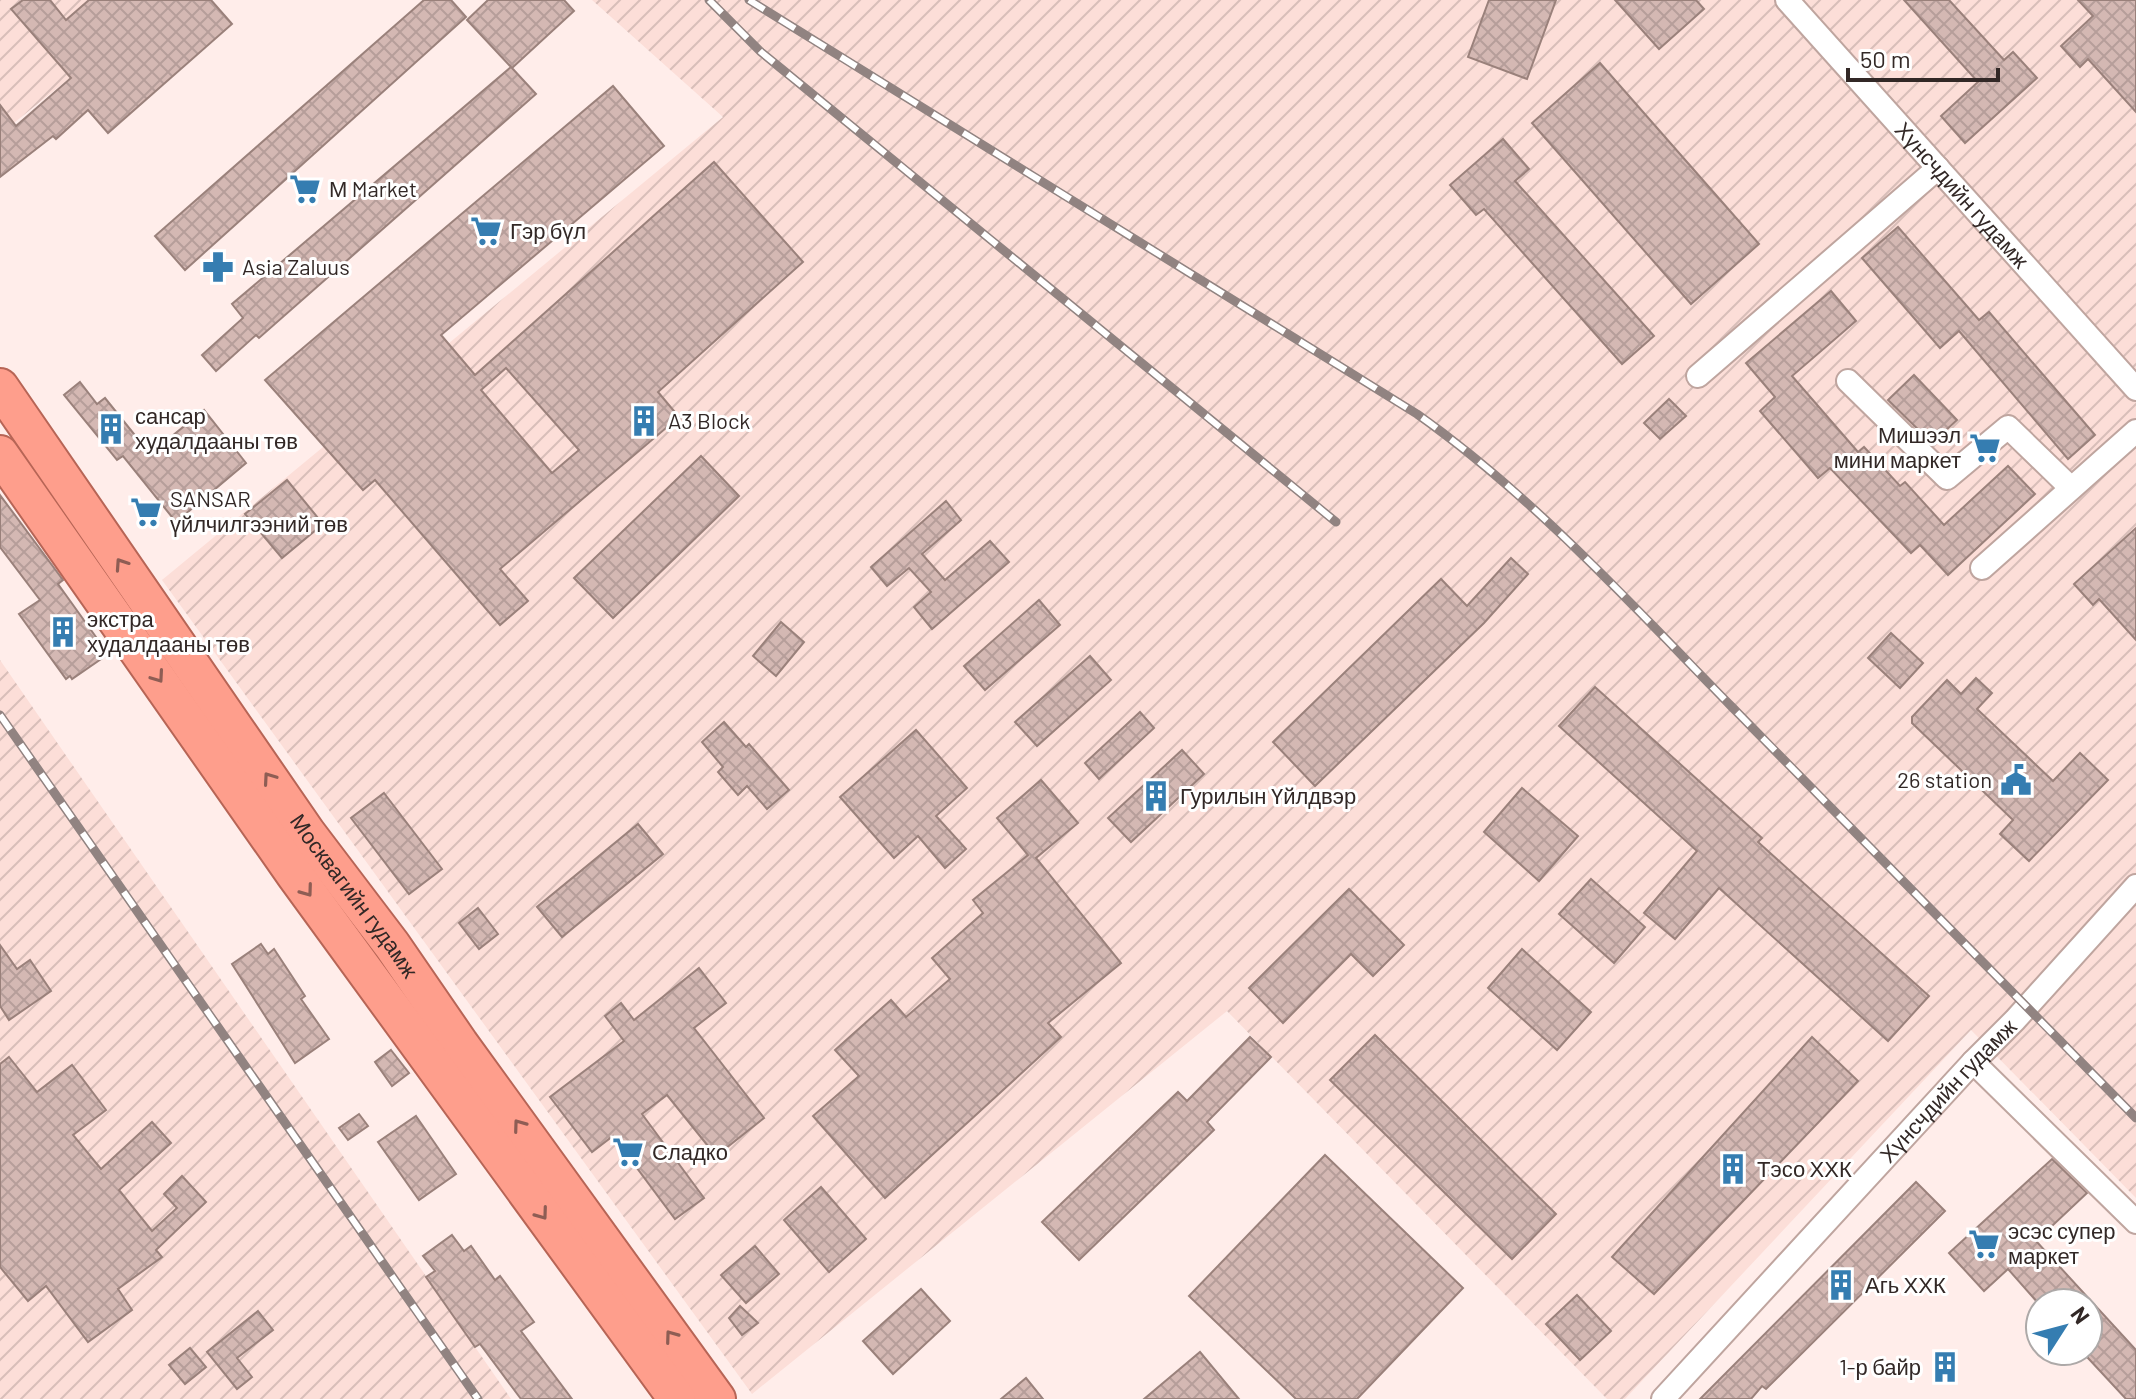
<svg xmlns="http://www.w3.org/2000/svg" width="2136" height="1399" font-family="Barlow,sans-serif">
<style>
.industrial{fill:url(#industrial-furrows)}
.building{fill:url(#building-cross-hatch);stroke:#9a817b;stroke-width:2;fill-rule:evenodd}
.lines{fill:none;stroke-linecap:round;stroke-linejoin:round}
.minor-casing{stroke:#bfa59f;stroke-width:26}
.trunk-casing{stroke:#b76556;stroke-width:40}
.minor{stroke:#fff;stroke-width:22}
.trunk{stroke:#fe9e8c;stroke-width:36}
.rail-casing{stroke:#918381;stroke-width:9}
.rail{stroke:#fff;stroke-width:6;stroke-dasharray:18;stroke-linecap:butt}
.oneway{stroke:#8e5d54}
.labels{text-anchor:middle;stroke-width:6;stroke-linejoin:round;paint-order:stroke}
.poi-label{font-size:22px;fill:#322826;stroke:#fff;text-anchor:start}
.street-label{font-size:22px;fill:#322826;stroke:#fff}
</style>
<defs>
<pattern id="industrial-furrows" width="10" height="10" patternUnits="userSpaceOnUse" patternTransform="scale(2)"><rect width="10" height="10" fill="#fcded8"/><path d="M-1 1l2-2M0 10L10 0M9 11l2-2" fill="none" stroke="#d8beb9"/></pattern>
<pattern id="building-cross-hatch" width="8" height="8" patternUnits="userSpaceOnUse" patternTransform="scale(2)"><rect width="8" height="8" fill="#d4b8b3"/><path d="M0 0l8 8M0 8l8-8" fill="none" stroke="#b69e9a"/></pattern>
</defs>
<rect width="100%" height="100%" fill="#ffedea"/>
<g class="industrial">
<path d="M0 0H167L0 134Z"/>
<path d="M592 0H2136V1198L1971 1030 1625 1399H1607L1227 1011 752 1394 162 580 723 117Z"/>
<path d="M0 660 511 1399H0Z"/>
</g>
<g class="building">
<path d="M23 0H50L66 20 89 0H211L232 24 108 133 88 110 56 139 53 136 0 177V105L16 126 71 78 11 9Z"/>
<path d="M424 0H451L466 17 185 270 155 236Z"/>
<path d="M488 0H564L574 11 512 68 536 94 259 338 256 335 216 371 202 355 243 318 232 304 511 67 467 20Z"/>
<path d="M1489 0H1556L1527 79 1468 57Z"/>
<path d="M1615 0H1696L1704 9 1659 49Z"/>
<path d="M1904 0H1949L2004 60 2013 52 2037 78 1965 143 1941 116 1978 82Z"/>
<path d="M2078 0H2136V112L2088 59 2080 67 2061 46 2093 16Z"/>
<path d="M1600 63 1759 244 1691 304 1532 123Z"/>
<path d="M613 86 664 146 441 335 475 375 714 162 803 262 658 392 679 417 500 569 528 601 500 625 375 480 363 490 265 380ZM506 368 579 450 552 473 481 390Z"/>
<path d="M1503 139 1529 169 1515 181 1654 336 1622 364 1484 209 1476 215 1450 185Z"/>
<path d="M1898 227 1979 320 1989 312 2095 435 2068 459 1959 331 1940 348 1862 258Z"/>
<path d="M1831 291 1856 321 1792 376 1858 452 1864 447 1900 486 1905 482 1944 525 2008 466 2035 494 1948 575 1920 545 1911 553 1830 468 1818 478 1760 411 1775 397 1746 363Z"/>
<path d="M1914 375 1957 420 1932 443 1888 400Z"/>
<path d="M80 382 97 404 105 398 150 454 204 410 246 463 176 522 123 456 117 460 64 395Z"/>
<path d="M1669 399 1686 416 1660 439 1644 423Z"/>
<path d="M701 456 739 496 613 618 574 578Z"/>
<path d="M287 480 323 524 282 558 245 514Z"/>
<path d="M0 495 63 580 58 584 106 651 102 654 104 657 72 679 70 676 66 679 19 614 40 600 0 547Z"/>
<path d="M946 501 961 520 922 554 945 580 990 541 1009 562 932 629 914 607 931 592 909 568 887 586 871 567Z"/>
<path d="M2136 528V640L2099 599 2093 605 2074 584Z"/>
<path d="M1511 558 1528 574 1484 623 1315 786 1273 742 1441 579 1467 606Z"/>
<path d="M1039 600 1060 625 985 690 964 666Z"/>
<path d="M781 622 804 642 776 676 753 656Z"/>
<path d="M1891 633 1923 663 1900 688 1868 658Z"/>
<path d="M1090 656 1111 680 1037 746 1015 722Z"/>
<path d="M1976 678 1992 693 1977 709 2053 781 2080 753 2108 780 2029 861 2000 834 2013 820 1912 723V717L1947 680 1961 694Z"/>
<path d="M1595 687 1762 838 1758 842 1929 996 1888 1041 1719 888 1675 939 1644 913 1697 851 1559 726Z"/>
<path d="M1140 712 1154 728 1099 779 1085 763Z"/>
<path d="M724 722 746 747 749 744 789 790 767 809 747 786 738 795 718 772 723 767 702 742Z"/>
<path d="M916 730 967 788 936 816 966 849 945 868 918 836 894 858 840 797Z"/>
<path d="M1182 750 1204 774 1131 842 1108 818Z"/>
<path d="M1041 780 1078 823 1036 858 1121 963 1048 1023 1061 1037 885 1198 813 1116 859 1076 835 1050 891 1000 906 1017 950 979 932 958 983 913 973 900 1028 855 997 818Z"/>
<path d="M1522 788 1578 836 1539 881 1484 832Z"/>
<path d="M384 793 442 869 409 894 351 818Z"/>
<path d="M638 824 663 854 562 937 537 907Z"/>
<path d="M1591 879 1645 927 1614 963 1559 914Z"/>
<path d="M1349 889 1404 945 1373 976 1351 954 1283 1023 1249 988Z"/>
<path d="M478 908 498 934 479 949 459 923Z"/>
<path d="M261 944 268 954 274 949 305 996 301 999 329 1039 295 1063 232 964Z"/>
<path d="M0 945 17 969 30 960 51 991 9 1020 0 1006Z"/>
<path d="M1522 949 1591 1012 1557 1050 1488 988Z"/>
<path d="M699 968 726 1003 694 1028 764 1118 716 1156 667 1095 642 1114 704 1198 675 1219 613 1136 592 1152 550 1097 624 1041 605 1016 621 1003 634 1020Z"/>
<path d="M1375 1035 1556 1214 1512 1259 1330 1080Z"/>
<path d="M1250 1037 1271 1057 1207 1122 1214 1130 1079 1260 1042 1222 1178 1092 1187 1101Z"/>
<path d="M1812 1037 1858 1081 1654 1294 1612 1257Z"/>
<path d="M391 1050 409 1073 392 1086 375 1062Z"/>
<path d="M9 1057 37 1092 72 1065 106 1110 73 1135 101 1169 152 1122 171 1143 119 1190 152 1231 177 1208 164 1194 182 1176 206 1202 156 1250 162 1257 118 1289 132 1310 88 1342 46 1286 28 1301 0 1267V1064Z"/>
<path d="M359 1114 368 1126 348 1140 339 1128Z"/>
<path d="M416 1116 456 1174 419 1200 378 1142Z"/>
<path d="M1325 1155 1463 1288 1357 1399H1296L1189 1296Z"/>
<path d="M2052 1159 2087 1193 2036 1241 2136 1350V1399H2126L2088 1358V1303H2038L2008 1269 1984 1291 1949 1253Z"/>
<path d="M1916 1182 1945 1211 1766 1389 1762 1386 1751 1399H1700Z"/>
<path d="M821 1187 866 1239 829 1272 784 1220Z"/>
<path d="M452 1235 464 1251 471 1246 495 1280 500 1276 534 1322 521 1331 572 1399H521L480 1344 475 1347 426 1277 435 1271 423 1256Z"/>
<path d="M755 1246 779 1274 746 1303 721 1275Z"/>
<path d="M921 1289 950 1321 893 1374 863 1341Z"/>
<path d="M1577 1295 1611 1331 1580 1360 1546 1324Z"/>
<path d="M740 1306 758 1323 742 1335 729 1318Z"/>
<path d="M258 1311 273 1330 237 1358 252 1377 237 1389 207 1352Z"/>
<path d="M190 1348 206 1367 185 1384 169 1365Z"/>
<path d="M1200 1352 1239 1399H1144Z"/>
<path d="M1026 1378 1043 1399H1001Z"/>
</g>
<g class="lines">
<defs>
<g id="minor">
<path id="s1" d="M1787 0 2136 389"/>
<path d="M1698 376 1938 168"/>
<path d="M1848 381 1947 478 2008 427 2071 488"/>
<path d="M1982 568 2136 431"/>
<path d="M1973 1062 2136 1222"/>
<path id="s2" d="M1663 1399 1973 1062 2015 1020 2136 886"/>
</g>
<g id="trunk">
<path id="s3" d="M0 387 307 833 392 945 460 1044 717 1399"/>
<path d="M0 454 295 875 677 1399"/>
</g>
</defs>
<use href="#minor" class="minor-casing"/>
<use href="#trunk" class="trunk-casing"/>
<use href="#minor" class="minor"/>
<use href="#trunk" class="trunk"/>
<defs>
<g id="rail">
<path d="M709 0 761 52 1336 522"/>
<path d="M749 0 1417 414C1534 497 1632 605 1732 707 1867 844 2001 981 2136 1118"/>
<path d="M0 715 478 1399"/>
</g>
</defs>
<use href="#rail" class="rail-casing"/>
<use href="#rail" class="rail"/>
</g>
<defs><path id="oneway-chevron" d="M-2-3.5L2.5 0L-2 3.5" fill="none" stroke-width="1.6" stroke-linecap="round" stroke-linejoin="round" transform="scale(2)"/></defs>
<g class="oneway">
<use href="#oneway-chevron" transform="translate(121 564) rotate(-124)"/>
<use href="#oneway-chevron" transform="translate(158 677) rotate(55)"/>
<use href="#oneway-chevron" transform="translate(269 778) rotate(-125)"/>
<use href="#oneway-chevron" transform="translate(307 891) rotate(54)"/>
<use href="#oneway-chevron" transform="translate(519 1125) rotate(-126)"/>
<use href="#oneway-chevron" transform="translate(542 1214) rotate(54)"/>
<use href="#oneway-chevron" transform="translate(671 1336) rotate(-126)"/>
</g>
<defs>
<symbol id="supermarket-bare" viewBox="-9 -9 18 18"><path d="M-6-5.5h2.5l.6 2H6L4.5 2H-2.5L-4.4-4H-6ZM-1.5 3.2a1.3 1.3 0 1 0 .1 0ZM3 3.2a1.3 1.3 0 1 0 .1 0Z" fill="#357db1" stroke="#fff" stroke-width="2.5" paint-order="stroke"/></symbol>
<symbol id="pharmacy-bare" viewBox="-9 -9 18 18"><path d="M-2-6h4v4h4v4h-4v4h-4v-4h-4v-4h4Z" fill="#357db1" stroke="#fff" stroke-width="2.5" paint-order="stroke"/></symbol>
<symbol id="building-bare" viewBox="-9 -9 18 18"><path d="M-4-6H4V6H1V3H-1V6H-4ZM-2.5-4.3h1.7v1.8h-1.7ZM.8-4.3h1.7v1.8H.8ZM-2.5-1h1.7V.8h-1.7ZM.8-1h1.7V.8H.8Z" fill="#357db1" stroke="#fff" stroke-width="2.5" paint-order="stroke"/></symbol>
<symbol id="civic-bare" viewBox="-9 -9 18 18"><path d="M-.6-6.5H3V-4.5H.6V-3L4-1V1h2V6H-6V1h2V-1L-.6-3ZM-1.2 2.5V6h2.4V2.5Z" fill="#357db1" stroke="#fff" stroke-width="2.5" paint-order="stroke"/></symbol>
</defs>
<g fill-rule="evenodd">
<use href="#supermarket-bare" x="283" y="167" width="44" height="44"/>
<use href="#supermarket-bare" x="464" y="209" width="44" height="44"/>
<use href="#pharmacy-bare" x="196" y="245" width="44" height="44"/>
<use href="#building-bare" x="622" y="399" width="44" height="44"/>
<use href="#building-bare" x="89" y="407" width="44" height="44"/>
<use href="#supermarket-bare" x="1963" y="426" width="44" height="44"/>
<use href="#supermarket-bare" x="124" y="490" width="44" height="44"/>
<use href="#building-bare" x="41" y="610" width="44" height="44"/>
<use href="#civic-bare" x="1994" y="758" width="44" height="44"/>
<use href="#building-bare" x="1134" y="774" width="44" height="44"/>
<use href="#supermarket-bare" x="606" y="1130" width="44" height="44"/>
<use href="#building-bare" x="1711" y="1147" width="44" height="44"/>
<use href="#supermarket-bare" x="1962" y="1222" width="44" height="44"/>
<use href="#building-bare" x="1819" y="1263" width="44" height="44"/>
<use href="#building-bare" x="1923" y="1345" width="44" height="44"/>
</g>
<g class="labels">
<g class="poi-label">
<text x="329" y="197">М Market</text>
<text x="510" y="239">Гэр бүл</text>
<text x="242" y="275">Asia Zaluus</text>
<text x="135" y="424">сансар<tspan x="135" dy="25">худалдааны төв</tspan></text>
<text x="668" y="429">A3 Block</text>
<text x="1961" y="443" text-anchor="end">Мишээл<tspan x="1961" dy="25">мини маркет</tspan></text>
<text x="170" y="507">SANSAR<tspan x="170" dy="25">үйлчилгээний төв</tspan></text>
<text x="87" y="627">экстра<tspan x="87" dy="25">худалдааны төв</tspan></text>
<text x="1992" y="788" text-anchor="end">26 station</text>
<text x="1180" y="804">Гурилын Үйлдвэр</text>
<text x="652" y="1160">Сладко</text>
<text x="1757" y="1177">Тэсо ХХК</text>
<text x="2008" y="1239">эсэс супер<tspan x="2008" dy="25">маркет</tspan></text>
<text x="1865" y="1293">Агь ХХК</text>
<text x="1921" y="1375" text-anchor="end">1-р байр</text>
</g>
<g class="street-label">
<text dy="8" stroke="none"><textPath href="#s1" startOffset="262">Хүнсчдийн гудамж</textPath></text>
<text dy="8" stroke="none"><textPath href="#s3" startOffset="620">Москвагийн гудамж</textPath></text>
<text dy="8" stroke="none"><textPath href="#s2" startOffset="420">Хүнсчдийн гудамж</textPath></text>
</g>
</g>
<g transform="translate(2064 1327) rotate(54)"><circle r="38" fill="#ffffff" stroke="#ada9a8" stroke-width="2"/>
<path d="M0-6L14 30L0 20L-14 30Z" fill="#357db1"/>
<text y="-12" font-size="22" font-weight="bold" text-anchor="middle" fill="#322826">N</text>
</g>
<path d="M1848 68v12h150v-12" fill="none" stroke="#322826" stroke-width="4"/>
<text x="1860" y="68" font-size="24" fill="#322826" stroke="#ffffff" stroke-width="6" paint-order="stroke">50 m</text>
</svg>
